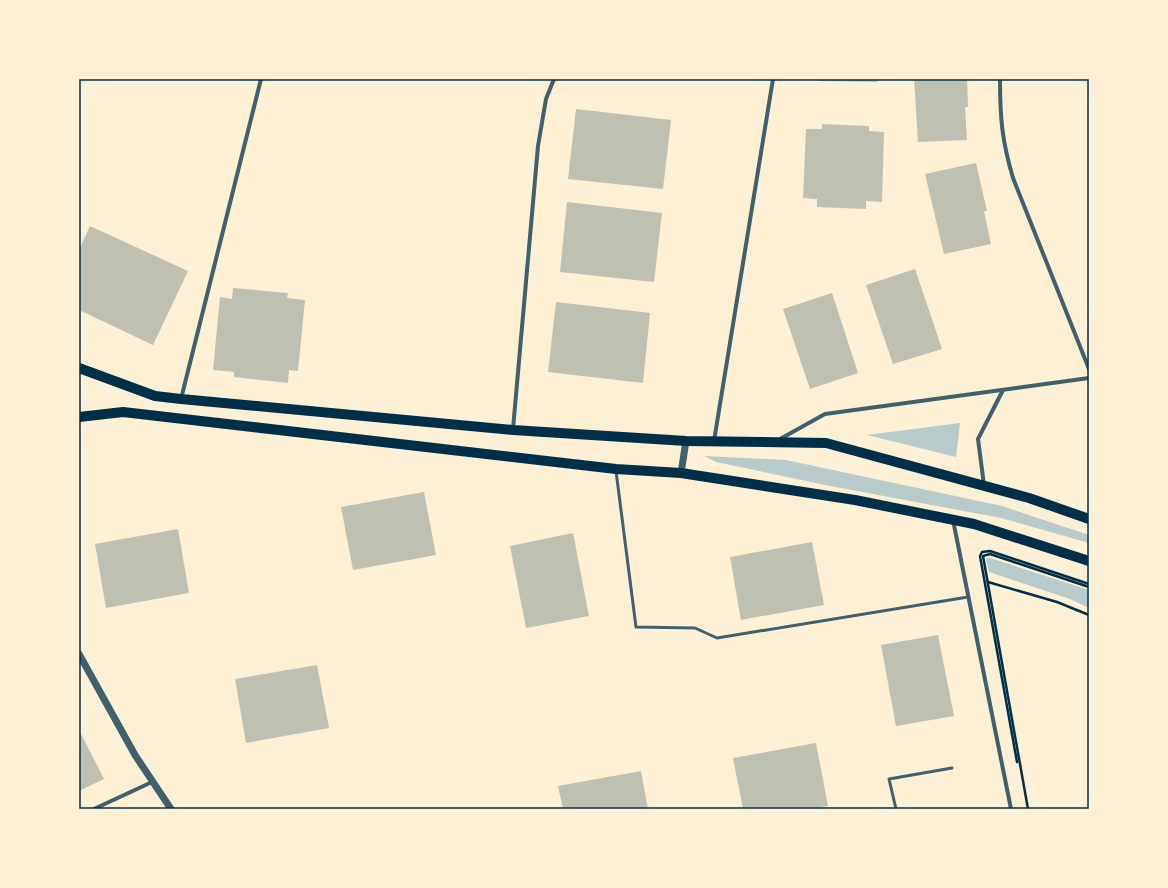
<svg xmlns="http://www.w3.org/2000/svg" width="1168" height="888" font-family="'DM Sans',sans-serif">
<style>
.green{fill:#b9caca}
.building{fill:#bec0b2}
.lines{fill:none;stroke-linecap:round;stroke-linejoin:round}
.path{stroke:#003049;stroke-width:2.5}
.service{stroke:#3f606c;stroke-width:3}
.minor{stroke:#3f606c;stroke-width:4}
.tertiary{stroke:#3f606c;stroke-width:7}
.primary{stroke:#003049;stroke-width:10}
.neatline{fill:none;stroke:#003049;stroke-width:1.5}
</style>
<rect width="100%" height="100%" fill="#fdf0d5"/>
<g class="green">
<path d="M960 423 956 457 867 435Z"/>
<path d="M704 456 786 460 1002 506 1089 535V543L1001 518 830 486 716 462Z"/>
<path d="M986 558H990L1089 590V608L1070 599 989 572Z"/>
</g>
<g class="building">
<path d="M819 79H877V82L819 81Z"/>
<path d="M914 79H967L968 107H965L967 140 918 142Z"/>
<path d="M576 109 671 120 663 189 568 179Z"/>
<path d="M822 124 869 126V131L884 132 882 202 866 201V209L817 207V199L803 198 806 129H822Z"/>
<path d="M976 163 987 211H984L991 244 944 254 925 174Z"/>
<path d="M567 202 662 213 654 282 560 272Z"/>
<path d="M90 226 188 271 153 345 79 310V250Z"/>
<path d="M915 269 942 349 893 364 866 285Z"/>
<path d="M233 288 288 293 287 298 305 300 298 371 289 370 288 383 234 377V372L213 370 220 297 232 299Z"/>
<path d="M832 293 858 373 810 389 783 309Z"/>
<path d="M556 302 650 313 643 383 548 372Z"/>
<path d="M424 492 436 555 353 570 341 507Z"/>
<path d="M178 529 189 593 106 608 95 544Z"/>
<path d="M573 533 589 616 526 628 510 546Z"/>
<path d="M812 542 824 605 741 620 730 557Z"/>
<path d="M938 635 954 716 896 726 881 645Z"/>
<path d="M317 665 329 728 246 743 235 679Z"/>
<path d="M79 730 104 779 79 791Z"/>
<path d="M816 743 828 806 811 809H743L733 758Z"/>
<path d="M641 771 648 809H563L558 786Z"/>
</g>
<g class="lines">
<g class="path">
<path d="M988 582 1057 602 1089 615"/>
<path d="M1017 762 980 556 982 552 990 551 1089 584"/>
<path d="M1028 809 983 556 990 554 1089 587"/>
</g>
<g class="service">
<path d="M616 471 636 627 695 628 717 638 968 597"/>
<path d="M896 809 889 779 952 768"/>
</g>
<g class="minor">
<path d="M1000 79C1000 118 1002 141 1013 178L1089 369"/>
<path d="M181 399 261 79"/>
<path d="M513 429 538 146 546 99 554 79"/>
<path d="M780 439 825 414 1089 378"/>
<path d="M714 441 773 79"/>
<path d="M984 485 978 439 1003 390"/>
<path d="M953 520 1011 809"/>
<path d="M94 809 152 782"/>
</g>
<g class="tertiary">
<path d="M681 473 686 441"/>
<path d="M79 654 135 755 171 809"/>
</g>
<g class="primary">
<path d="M79 368 155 396 181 399 513 430 686 441 826 443 1029 498 1089 519"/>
<path d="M79 417 123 412 616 469 681 473 855 500 974 524 1089 561"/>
</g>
</g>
<rect width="1168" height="888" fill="none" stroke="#fdf0d5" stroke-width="160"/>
<rect x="80" y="80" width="1008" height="728" class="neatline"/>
</svg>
